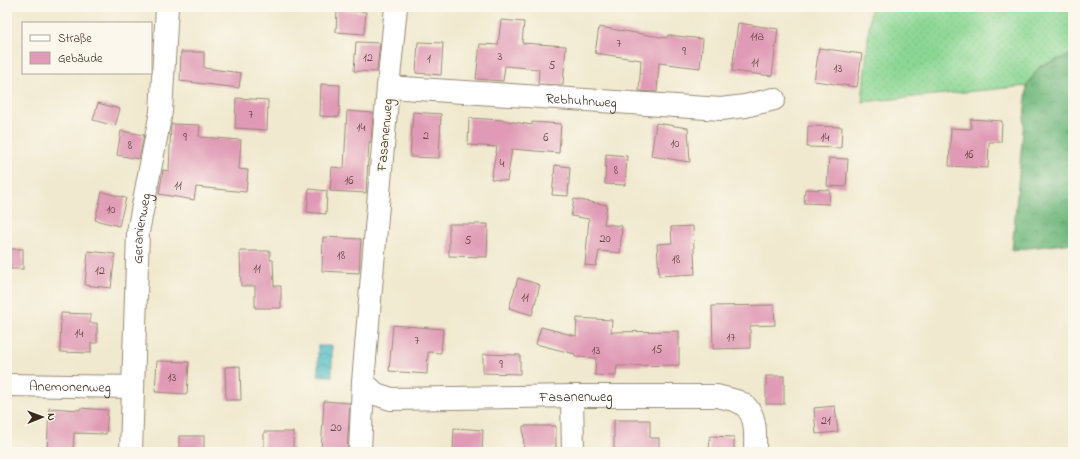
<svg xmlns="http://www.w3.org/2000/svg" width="1080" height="459" font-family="'Indie Flower',sans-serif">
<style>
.grass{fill:url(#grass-dots);stroke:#648059}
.forest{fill:url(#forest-crowns);stroke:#56714e}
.water{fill:url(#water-waves);stroke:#437270}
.building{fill:#e09ab5}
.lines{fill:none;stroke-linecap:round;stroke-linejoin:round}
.minor-casing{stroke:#968a76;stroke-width:24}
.minor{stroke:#fff;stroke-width:22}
.labels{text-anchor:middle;stroke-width:3;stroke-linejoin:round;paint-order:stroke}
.number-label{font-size:12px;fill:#644644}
.street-label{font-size:14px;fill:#3b2a1e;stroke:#fbf7ec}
</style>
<defs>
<pattern id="grass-dots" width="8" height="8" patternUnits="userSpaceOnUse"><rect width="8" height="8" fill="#8cd794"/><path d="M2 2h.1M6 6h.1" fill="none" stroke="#7ab97f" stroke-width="1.8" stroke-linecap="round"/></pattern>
<pattern id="forest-crowns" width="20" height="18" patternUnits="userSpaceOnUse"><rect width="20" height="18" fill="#71b87e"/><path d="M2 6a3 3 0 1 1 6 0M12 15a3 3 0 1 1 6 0" fill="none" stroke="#5e9667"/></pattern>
<pattern id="water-waves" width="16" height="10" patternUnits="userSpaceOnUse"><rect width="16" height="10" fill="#4bbac3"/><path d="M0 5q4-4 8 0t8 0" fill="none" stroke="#40979e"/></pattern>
</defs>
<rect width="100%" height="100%" fill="#fbf7ec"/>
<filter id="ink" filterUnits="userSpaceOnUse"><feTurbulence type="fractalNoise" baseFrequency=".025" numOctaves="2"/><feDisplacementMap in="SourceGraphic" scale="8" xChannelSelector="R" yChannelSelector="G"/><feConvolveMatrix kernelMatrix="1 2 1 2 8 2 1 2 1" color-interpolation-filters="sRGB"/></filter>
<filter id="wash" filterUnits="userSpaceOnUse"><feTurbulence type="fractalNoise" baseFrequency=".012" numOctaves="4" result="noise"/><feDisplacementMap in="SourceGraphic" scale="16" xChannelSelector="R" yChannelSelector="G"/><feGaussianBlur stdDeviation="0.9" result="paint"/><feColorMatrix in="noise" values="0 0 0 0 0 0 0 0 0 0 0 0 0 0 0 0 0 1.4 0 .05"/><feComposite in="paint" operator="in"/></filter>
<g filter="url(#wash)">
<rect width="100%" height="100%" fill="#f0e9cf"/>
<path class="grass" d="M871 7H1073V54L1040 66 1027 86 862 102Z"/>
<path class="forest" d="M1073 54V243L1012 250 1027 86 1040 66Z"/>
<rect class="water" x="318" y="346" width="14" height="30"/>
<g id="blocks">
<g class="building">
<path d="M337 10 366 12 364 34 336 32Z"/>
<path d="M501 20 524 22 522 43 566 46 563 85 538 84 539 69 505 66 503 81 476 79 480 44 498 45Z"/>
<path d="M738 23 778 29 772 76 732 71Z"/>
<path d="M599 27 667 38 668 35 703 39 700 68 659 63 657 92 639 91 641 60 595 53Z"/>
<path d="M356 42 380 43 377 72 354 71Z"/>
<path d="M418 42 443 43 441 75 416 73Z"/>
<path d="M819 48 862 54 857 87 814 81Z"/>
<path d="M181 52H204V68L241 73 239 88 180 81Z"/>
<path d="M321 84 340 85 339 117 320 116Z"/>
<path d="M236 98 268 100 267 130 235 128Z"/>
<path d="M98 103 120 109 115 126 93 120Z"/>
<path d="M347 111 373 113 371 142H369L366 193 330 191 332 167 344 168Z"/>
<path d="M413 112 441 114 439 158 410 157Z"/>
<path d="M469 118 501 120 532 125V122L561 124 559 153 512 149 507 181 491 179 497 147 468 145Z"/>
<path d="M971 119 1002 121 1001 142H989L988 168 949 166 951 128 971 129Z"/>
<path d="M656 123 688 128 690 162 651 156Z"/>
<path d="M171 124 200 125 199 137 241 140 239 169 248 170 246 192 196 187 194 200 159 194 163 170 169 171Z"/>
<path d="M808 126 842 127 841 148 807 147Z"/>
<path d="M121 131 144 135 139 159 117 155Z"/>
<path d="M606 154 627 156 625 185 605 184Z"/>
<path d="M829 158 848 159 846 187 827 186Z"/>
<path d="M555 165 570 167 568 196 552 195Z"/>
<path d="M309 189 327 191 326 214 307 212Z"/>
<path d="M805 189 830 190 829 204 804 203Z"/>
<path d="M102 192 126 198 119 226 95 220Z"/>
<path d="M574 199 607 205 604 224 622 226 620 253 599 251 596 266 585 265 589 219 571 216Z"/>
<path d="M449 224H488L487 257 449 256Z"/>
<path d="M693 226 695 274 659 276 657 244 672 243 671 227Z"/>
<path d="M323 237 361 239 359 273 322 271Z"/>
<rect x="7" y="249" width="16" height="20"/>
<path d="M88 251 115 254 111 288 85 285Z"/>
<path d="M240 251H270V260H273L274 286H281V308H255V286H241Z"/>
<path d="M518 278 540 285 532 315 509 308Z"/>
<path d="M774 305 775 325 750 326V348L713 349 712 306Z"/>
<path d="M61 313 90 314V323H97V343H91V353L60 352Z"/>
<path d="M577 318 612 320 611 332 679 331V365L617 366 616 376 595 375 596 358 575 357V354L536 344 541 327 576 336Z"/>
<path d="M393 325 443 329 441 353 428 352 427 374 389 371Z"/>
<path d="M483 354 520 355V374L483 373Z"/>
<path d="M157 361 189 362 187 394 155 392Z"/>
<path d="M240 366 241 400H226L225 367Z"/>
<rect x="766" y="376" width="18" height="28"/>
<path d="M324 401 350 403 347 452H321Z"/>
<path d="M835 406 838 432 816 434 814 408Z"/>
<path d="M49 408 80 410V408L108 410 106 434 74 433 73 452H47Z"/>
<path d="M614 420H650V438H659V452L614 451Z"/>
<path d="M523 426H556V448L524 449Z"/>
<path d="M454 428 483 430 482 452H453Z"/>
<rect x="264" y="432" width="29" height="20"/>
<rect x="179" y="436" width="25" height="16"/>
<path d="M710 436 734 437V452H709Z"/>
</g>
</g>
</g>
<g filter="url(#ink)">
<use href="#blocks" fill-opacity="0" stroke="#968a76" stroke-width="1"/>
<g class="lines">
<defs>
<g id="minor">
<path id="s1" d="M396 7 388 87 363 382 376 394 391 399 572 396H717C724 398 732 399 739 402 758 411 755 434 755 452"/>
<path id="s2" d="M388 87 721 109 745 106 774 99"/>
<path id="s3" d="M7 385 133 387"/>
<path d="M572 396 573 452"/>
<path id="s4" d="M131 452 138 232 161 112 167 7"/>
<path d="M360 452 363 382"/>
</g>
</defs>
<use href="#minor" class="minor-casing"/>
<use href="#minor" class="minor"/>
</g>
</g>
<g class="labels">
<g class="number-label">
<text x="757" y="40">11a</text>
<text x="619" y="47">7</text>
<text x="684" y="55">9</text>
<text x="500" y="60">3</text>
<text x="368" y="61">12</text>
<text x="429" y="62">1</text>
<text x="755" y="66">11</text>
<text x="552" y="69">5</text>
<text x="838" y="72">13</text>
<text x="251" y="118">7</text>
<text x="361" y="131">14</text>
<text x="426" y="139">2</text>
<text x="185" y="141">9</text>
<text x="546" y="141">6</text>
<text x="825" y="141">14</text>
<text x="675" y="147">10</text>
<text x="130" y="149">8</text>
<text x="969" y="158">16</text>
<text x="502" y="167">4</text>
<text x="616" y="174">8</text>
<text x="349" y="184">16</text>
<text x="178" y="189">11</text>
<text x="111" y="213">10</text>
<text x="605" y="242">20</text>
<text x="468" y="244">5</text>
<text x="341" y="259">18</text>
<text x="676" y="263">18</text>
<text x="257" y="272">11</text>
<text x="100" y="274">12</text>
<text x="525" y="301">11</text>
<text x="79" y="337">14</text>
<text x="731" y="341">17</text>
<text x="417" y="344">7</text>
<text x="657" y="353">15</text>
<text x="596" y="354">13</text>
<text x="501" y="368">9</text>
<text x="172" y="381">13</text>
<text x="826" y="424">21</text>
<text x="336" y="431">20</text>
</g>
<g class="street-label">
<text dy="5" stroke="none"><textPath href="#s2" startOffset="194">Rebhuhnweg</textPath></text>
<text transform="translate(384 135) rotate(-85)" y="5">Fasanenweg</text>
<text dy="5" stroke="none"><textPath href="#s4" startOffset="224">Geranienweg</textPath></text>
<text dy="5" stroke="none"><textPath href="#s3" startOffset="63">Anemonenweg</textPath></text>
<text dy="5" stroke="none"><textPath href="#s1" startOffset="595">Fasanenweg</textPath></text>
</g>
</g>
<rect width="1080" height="459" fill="none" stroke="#fbf7ec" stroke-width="24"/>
<rect x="22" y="22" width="130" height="52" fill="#fbf7ec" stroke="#aea59a"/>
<rect x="30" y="35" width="20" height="6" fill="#ffffff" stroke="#aea59a"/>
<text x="58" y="42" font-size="12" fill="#3b2a1e">Straße</text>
<rect x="30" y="52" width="20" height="12" fill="#e09ab5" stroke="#aea59a"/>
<text x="58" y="62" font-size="12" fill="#3b2a1e">Gebäude</text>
<g transform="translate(42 417) rotate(89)" stroke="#fbf7ec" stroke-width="3" paint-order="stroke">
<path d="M0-3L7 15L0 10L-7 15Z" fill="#3b2a1e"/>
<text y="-6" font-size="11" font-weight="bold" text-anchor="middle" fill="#3b2a1e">N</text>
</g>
</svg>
